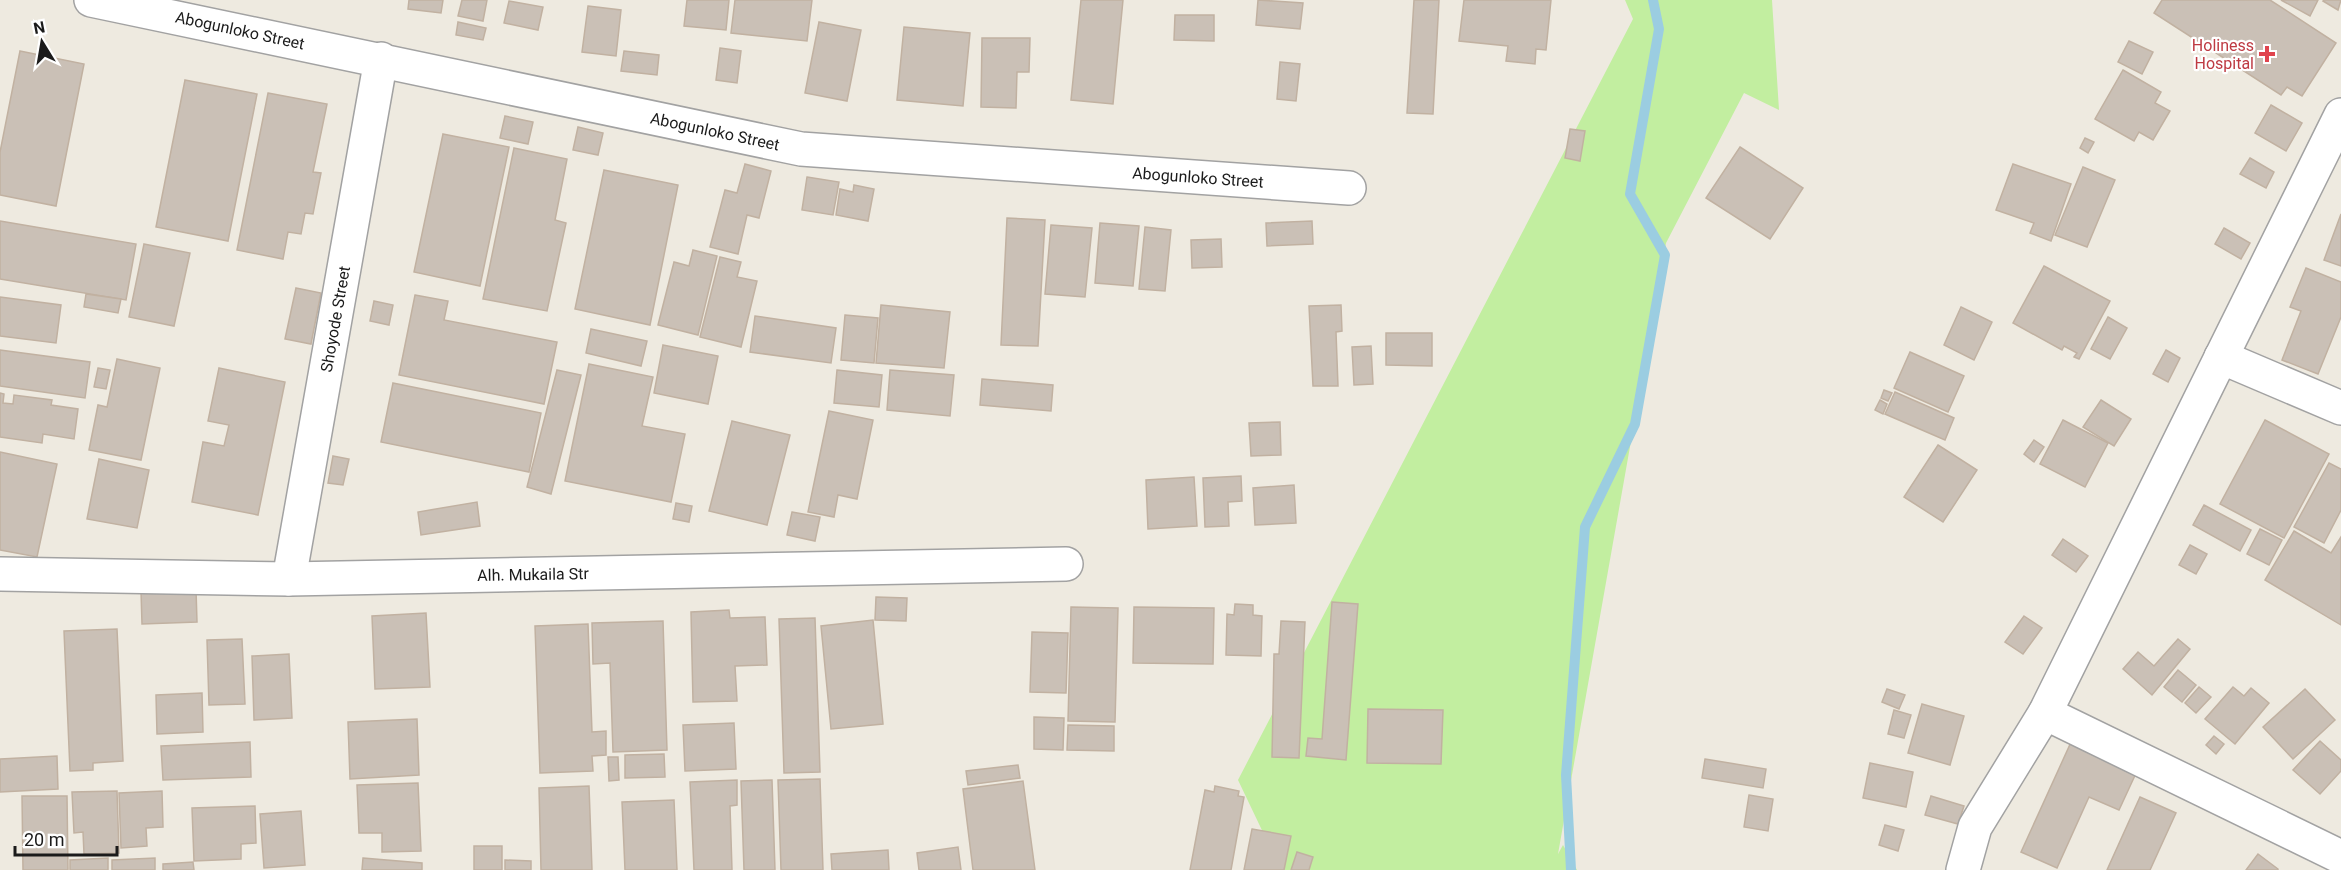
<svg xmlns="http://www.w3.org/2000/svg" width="2341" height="870" font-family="Roboto,sans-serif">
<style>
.grass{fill:#c2eea0}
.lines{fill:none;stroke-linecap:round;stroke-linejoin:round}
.stream{stroke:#9bcde1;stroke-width:10}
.building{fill:#cac0b6;stroke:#c1b1a1;stroke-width:1.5}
.minor-casing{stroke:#a2a2a2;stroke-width:36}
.minor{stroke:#fff;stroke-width:33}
.health-dot{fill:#e0444e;stroke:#fff;stroke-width:2}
.labels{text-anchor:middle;stroke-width:4.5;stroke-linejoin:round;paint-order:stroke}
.street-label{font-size:16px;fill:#1b1b1b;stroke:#fff}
.health-label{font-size:16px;fill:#be3a42;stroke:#fff;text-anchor:end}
</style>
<rect width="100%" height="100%" fill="#eeeae0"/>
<path class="grass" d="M1625 0H1772L1779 110 1744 93 1666 243 1558 854 1563 845 1577 870H1281L1238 780 1633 19Z"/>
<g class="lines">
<path class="stream" d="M1571 870 1566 775 1585 527 1635 424 1665 255 1630 194 1659 29 1653 0"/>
</g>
<g class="building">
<path d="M409 0H443L441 13 408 9Z"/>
<path d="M462 0H487L483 21 458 16Z"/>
<path d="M687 0H729L726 30 684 26Z"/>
<path d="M735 0H812L807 41 731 33Z"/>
<path d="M1081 0H1123L1113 104 1071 100Z"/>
<path d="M1258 0 1303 3 1300 29 1256 25Z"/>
<path d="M1414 0H1439L1433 114 1407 113Z"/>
<path d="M1464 0H1551L1546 50 1536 49 1535 64 1506 61 1508 46 1459 41Z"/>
<path d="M2162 0H2270L2336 43 2302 96 2287 87 2281 95 2154 13Z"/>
<path d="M2281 0H2318L2310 16Z"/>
<path d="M2341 0 2338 10 2323 1 2324 0Z"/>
<path d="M509 1 543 7 538 30 504 23Z"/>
<path d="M588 6 621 10 616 56 582 52Z"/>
<path d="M1175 15H1214V41L1174 40Z"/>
<path d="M458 22 486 28 483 40 456 35Z"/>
<path d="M819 22 861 30 847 101 805 93Z"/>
<path d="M904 27 970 33 963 106 897 100Z"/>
<path d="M982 38H1030L1029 72H1017L1016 108 981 107Z"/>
<path d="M2129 41 2153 52 2142 74 2118 62Z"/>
<path d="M720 48 741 51 737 83 716 80Z"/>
<path d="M20 51 84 64 56 206 0 195V152Z"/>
<path d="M624 51 659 55 657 75 621 71Z"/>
<path d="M1280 62 1300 64 1296 101 1277 99Z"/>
<path d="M2123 70 2161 92 2155 103 2170 111 2153 140 2139 132 2134 141 2095 119Z"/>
<path d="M185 80 257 94 228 241 156 227Z"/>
<path d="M268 93 327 104 313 172 321 173 313 214 305 213 301 234 288 232 283 259 237 250Z"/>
<path d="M2271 105 2302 123 2286 151 2255 133Z"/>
<path d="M505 116 533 122 528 144 500 138Z"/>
<path d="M578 127 603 133 598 155 573 150Z"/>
<path d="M1570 129 1585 131 1580 161 1565 158Z"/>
<path d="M443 134 509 147 480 286 414 272Z"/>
<path d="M2085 138 2094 142 2088 153 2080 148Z"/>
<path d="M1740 147 1803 188 1770 239 1706 198Z"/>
<path d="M514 148 567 159 555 220 566 223 547 311 483 299Z"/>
<path d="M2250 158 2274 172 2266 188 2240 174Z"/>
<path d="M745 164 771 171 759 218 747 215 738 254 710 247 725 190 737 193Z"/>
<path d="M2013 164 2071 184 2051 241 2030 233 2034 223 1996 210Z"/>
<path d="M2083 167 2115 180 2087 247 2055 235Z"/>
<path d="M604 170 678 185 650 325 575 309Z"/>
<path d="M807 177 839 182 833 215 802 210Z"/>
<path d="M854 185 874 189 868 221 836 215 840 189 853 192Z"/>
<path d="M2341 214V266L2324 260Z"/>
<path d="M1007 218 1045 220 1038 346 1001 345Z"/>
<path d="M0 221 136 244 126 300 0 279Z"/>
<path d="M1312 221 1313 244 1267 246 1266 223Z"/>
<path d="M1100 223 1139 226 1133 286 1095 283Z"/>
<path d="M1051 225 1092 228 1085 297 1045 294Z"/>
<path d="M1145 227 1171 230 1165 291 1139 289Z"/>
<path d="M2224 228 2250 243 2241 259 2215 244Z"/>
<path d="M1221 239 1222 267 1192 268 1191 240Z"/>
<path d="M144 244 190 253 174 326 129 317Z"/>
<path d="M693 250 717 256 698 335 658 325 674 262 689 266Z"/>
<path d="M720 257 741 262 737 277 757 281 741 347 700 337Z"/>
<path d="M2044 266 2110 301 2079 359 2074 357 2077 353 2064 346 2062 350 2013 323Z"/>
<path d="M2306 268 2341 282V317L2318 374 2282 360 2301 311 2290 307Z"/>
<path d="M296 288 321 293 311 344 285 339Z"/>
<path d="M86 294 121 299 118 313 84 307Z"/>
<path d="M415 295 448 301 444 320 557 342 544 404 399 375Z"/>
<path d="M0 297 61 305 56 343 0 336Z"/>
<path d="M374 301 393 305 389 325 370 321Z"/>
<path d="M881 305 950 312 944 368 876 363Z"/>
<path d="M1341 305 1342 331 1336 332 1338 386H1313L1309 306Z"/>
<path d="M1961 307 1992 322 1974 360 1944 345Z"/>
<path d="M845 315 878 318 874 363 841 360Z"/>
<path d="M755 316 836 328 831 363 750 352Z"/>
<path d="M2108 317 2127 328 2110 359 2091 349Z"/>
<path d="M591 329 647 341 641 366 586 353Z"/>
<path d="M1386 333H1432V366L1386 365Z"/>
<path d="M663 345 718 356 708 404 654 393Z"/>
<path d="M1371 346 1373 384 1354 385 1352 347Z"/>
<path d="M0 350 90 362 85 398 0 386Z"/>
<path d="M2166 350 2180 358 2168 382 2153 374Z"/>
<path d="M1910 352 1964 376 1948 412 1894 388Z"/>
<path d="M117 359 160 368 141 460 89 450 98 405 107 407Z"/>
<path d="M589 364 653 377 642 426 685 434 671 502 565 481Z"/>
<path d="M98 368 110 370 106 389 94 387Z"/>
<path d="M219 368 285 382 258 515 192 502 203 442 224 446 229 425 208 421Z"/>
<path d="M557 370 581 375 551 494 527 487Z"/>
<path d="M837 370 882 375 879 407 834 403Z"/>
<path d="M890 370 954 375 950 416 887 410Z"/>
<path d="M982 379 1053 385 1051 411 980 405Z"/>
<path d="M393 383 541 413 529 472 381 442Z"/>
<path d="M1884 390 1892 393 1888 401 1881 398Z"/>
<path d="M1895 392 1954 418 1945 440 1885 414Z"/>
<path d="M0 393 4 394 3 403 13 404 14 395 52 400 51 405 78 409 74 439 43 434 42 443 0 437Z"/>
<path d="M1880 400 1887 404 1883 414 1875 410Z"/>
<path d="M2101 400 2131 419 2114 446 2083 427Z"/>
<path d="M829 411 873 420 857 499 838 495 834 517 808 512Z"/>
<path d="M2063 420 2108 443 2085 487 2040 464Z"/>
<path d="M2265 420 2329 454 2284 538 2220 504Z"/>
<path d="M732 421 790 435 767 525 709 511Z"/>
<path d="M1280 422 1281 455 1251 456 1249 423Z"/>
<path d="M2034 440 2044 447 2034 462 2024 454Z"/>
<path d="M1938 445 1977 470 1943 522 1904 497Z"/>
<path d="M0 452 57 464 37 557 0 550Z"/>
<path d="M333 456 349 459 343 485 328 483Z"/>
<path d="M99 459 149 470 137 528 87 519Z"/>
<path d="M2329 463 2341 469V510L2324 543 2294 527Z"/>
<path d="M1241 476 1242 501 1228 502 1229 526 1205 527 1203 478Z"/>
<path d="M1194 477 1197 526 1148 529 1146 480Z"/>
<path d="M1294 485 1296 523 1255 525 1253 488Z"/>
<path d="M477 502 480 526 421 535 418 512Z"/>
<path d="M676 503 692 506 689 522 673 519Z"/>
<path d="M2204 505 2251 530 2240 551 2193 525Z"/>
<path d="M792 512 820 517 815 541 787 535Z"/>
<path d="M2260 529 2282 540 2269 565 2247 554Z"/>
<path d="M2294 531 2331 553 2341 537V625L2265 580Z"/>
<path d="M2063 539 2088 556 2076 572 2052 555Z"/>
<path d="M2190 545 2207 554 2196 574 2179 565Z"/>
<path d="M196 589 197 622 142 624 141 591Z"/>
<path d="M876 597 907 598 906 621 875 620Z"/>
<path d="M1332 602 1358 604 1346 760 1306 756 1308 738 1322 739Z"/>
<path d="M1235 604 1253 605V615L1262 616 1261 656 1226 655 1227 614 1234 615Z"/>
<path d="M1071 607 1118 608 1115 722 1068 721Z"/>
<path d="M1134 607 1214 608 1213 664 1133 663Z"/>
<path d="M729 610 730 618 765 617 767 665 735 666 737 701 693 702 691 612Z"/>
<path d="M426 613 430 687 375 689 372 616Z"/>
<path d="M2024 616 2042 628 2023 654 2005 642Z"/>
<path d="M815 618 820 772 784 773 779 619Z"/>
<path d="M873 620 883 724 831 729 821 626Z"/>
<path d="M663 621 667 750 613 752 610 663 593 664 592 623Z"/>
<path d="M1281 621 1305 622 1299 758 1272 757 1274 654H1279Z"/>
<path d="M588 624 592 732 606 731V755L592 756 593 771 540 773 535 626Z"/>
<path d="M117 629 123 761 93 763V770L70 771 64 631Z"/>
<path d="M1032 632 1068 633 1066 693 1030 692Z"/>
<path d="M242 639 245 704 209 705 207 640Z"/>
<path d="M2178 639 2190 649 2152 695 2123 669 2138 652 2154 666Z"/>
<path d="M289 654 292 718 254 720 252 656Z"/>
<path d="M2178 670 2196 685 2182 702 2164 687Z"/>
<path d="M2199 687 2211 697 2196 713 2185 703Z"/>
<path d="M2233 687 2244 696 2251 688 2269 703 2235 744 2205 719Z"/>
<path d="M1887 689 1905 695 1899 709 1882 702Z"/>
<path d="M2305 689 2335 720 2293 759 2263 727Z"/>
<path d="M202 693 203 732 157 734 156 695Z"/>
<path d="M1922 704 1964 716 1950 765 1908 753Z"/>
<path d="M1368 709 1443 710 1441 764 1367 763Z"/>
<path d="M1894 710 1911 715 1904 738 1888 734Z"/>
<path d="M1034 717 1064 718 1063 750 1034 749Z"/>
<path d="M417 719 419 775 350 779 348 722Z"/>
<path d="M734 723 736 769 685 771 683 725Z"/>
<path d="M1068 725 1114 726V751L1067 750Z"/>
<path d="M2214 736 2224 744 2216 754 2206 745Z"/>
<path d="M2072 740 2138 769 2119 810 2089 797 2057 868 2021 852Z"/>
<path d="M2320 741 2341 760V771L2320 794 2293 770Z"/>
<path d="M250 742 251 777 163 780 161 746Z"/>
<path d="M664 754 665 777 625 778V755Z"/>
<path d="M57 756 58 789 0 792V759Z"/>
<path d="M608 757H618L619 780 609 781Z"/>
<path d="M1705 759 1766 769 1763 788 1702 778Z"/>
<path d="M1870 763 1913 772 1906 807 1863 798Z"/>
<path d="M1018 765 1020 778 968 785 966 771Z"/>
<path d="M820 779 823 870H781L778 780Z"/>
<path d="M737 780V805L730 806 732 870H694L690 782Z"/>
<path d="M772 780 775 870H744L741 781Z"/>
<path d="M1023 781 1035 870H973L963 789Z"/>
<path d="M418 783 421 851 382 852V833H359L357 785Z"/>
<path d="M589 786 592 870H541L539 788Z"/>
<path d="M1215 786 1239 791 1238 796 1244 797 1231 870H1190L1205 790 1214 792Z"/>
<path d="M117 791 119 853 84 854 83 832 74 833 72 792Z"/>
<path d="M162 791 163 827 146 828 147 846 121 848 119 793Z"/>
<path d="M1749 795 1773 799 1768 831 1744 827Z"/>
<path d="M22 796H67L68 870H23Z"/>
<path d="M1931 796 1964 806 1958 824 1925 815Z"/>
<path d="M2140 797 2176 813 2150 870H2107Z"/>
<path d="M674 800 677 870H625L622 802Z"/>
<path d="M255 806 256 843 241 844V859L194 861 192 808Z"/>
<path d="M301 811 305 865 264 868 260 814Z"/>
<path d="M1885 825 1904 830 1898 851 1879 845Z"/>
<path d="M1252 829 1291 836 1284 870H1244Z"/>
<rect x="474" y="846" width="28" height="24"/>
<path d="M958 847 961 870H919L917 853Z"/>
<path d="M888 850 889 870H832L831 854Z"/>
<path d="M1297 852 1313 857 1309 870H1291Z"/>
<path d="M2258 854 2278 869V870H2246Z"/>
<path d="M108 858V870H70V860Z"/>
<path d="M155 858V870H112V860Z"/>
<path d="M363 858 422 863V870H362Z"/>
<path d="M505 860 531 861V870H505Z"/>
<path d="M193 862 194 870H163V864Z"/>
</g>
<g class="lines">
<defs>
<g id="minor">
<path d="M91 0 801 149 1349 188"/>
<path d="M2221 357 2341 408"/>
<path d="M0 574 289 579 1066 564"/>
<path d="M289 579 381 59"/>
<path d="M2045 713 2341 857"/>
<path d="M1963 870 1975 827 2045 713 2341 115"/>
</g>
</defs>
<use href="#minor" class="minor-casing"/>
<use href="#minor" class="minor"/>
</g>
<path class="health-dot" d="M2264 45h6v6h6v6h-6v6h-6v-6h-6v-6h6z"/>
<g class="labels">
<g class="street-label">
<text transform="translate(240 30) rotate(12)" y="6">Abogunloko Street</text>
<text transform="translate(715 131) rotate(12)" y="6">Abogunloko Street</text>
<text transform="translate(1198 177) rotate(4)" y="6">Abogunloko Street</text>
<text transform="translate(335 319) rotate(-80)" y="6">Shoyode Street</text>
<text transform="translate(533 574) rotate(-1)" y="6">Alh. Mukaila Str</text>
</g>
<g class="health-label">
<text x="2254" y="51">Holiness<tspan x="2254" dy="18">Hospital</tspan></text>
</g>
</g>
<g transform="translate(42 42) rotate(349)" stroke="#ffffff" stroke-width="4.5" paint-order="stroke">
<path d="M0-4.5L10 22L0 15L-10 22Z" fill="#1b1b1b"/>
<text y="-9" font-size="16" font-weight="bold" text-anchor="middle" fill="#1b1b1b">N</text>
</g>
<path d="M15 846v9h102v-9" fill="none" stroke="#1b1b1b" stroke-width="3"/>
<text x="24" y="846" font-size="18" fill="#1b1b1b" stroke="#ffffff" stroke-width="4.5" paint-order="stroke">20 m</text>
</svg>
